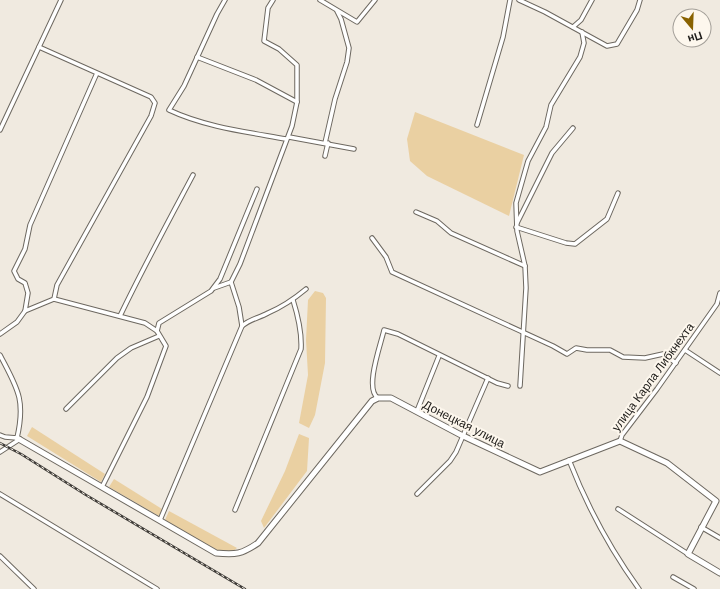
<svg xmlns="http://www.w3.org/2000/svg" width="720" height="589" font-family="'DM Sans',sans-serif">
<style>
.green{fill:#ead0a2}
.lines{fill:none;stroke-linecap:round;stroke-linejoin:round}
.street-casing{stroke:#6d6860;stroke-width:5.5}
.secondary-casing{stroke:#6d6860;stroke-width:7}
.street{stroke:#fff;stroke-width:3.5}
.secondary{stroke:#fff;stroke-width:5}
.rail-casing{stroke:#3f3c38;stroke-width:2.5}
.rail{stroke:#fdf7ed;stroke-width:1;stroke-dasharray:3;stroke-linecap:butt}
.labels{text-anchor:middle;stroke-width:4;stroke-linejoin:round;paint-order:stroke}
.street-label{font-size:12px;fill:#1d1b18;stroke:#fdf7ed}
</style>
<rect width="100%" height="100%" fill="#f0eae0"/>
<g class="green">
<path d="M415 112 524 155 509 216 427 176 410 161 407 139Z"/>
<path d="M315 291 323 293 326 298 325 363 315 415 309 428 299 423 308 375 306 340 308 300Z"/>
<path d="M32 427 105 474 101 482 27 436Z"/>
<path d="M299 434 309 438 307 471 264 528 261 521 285 471Z"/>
<path d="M114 479 162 509 159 516 109 487Z"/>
<path d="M169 511 237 548 232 552 217 550 165 520Z"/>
</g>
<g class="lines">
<defs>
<g id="street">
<path d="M225 0 217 14 184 86 169 110C205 127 247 132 286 139"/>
<path d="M320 0 357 22 375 0"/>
<path d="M519 0 545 12 607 46 617 44 637 10 640 0"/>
<path d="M573 27 581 20 592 0"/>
<path d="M39 47 151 97 155 103 151 116 57 285 54 299 25 311 28 293 25 283 18 279 14 271 25 249 30 225 97 73"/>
<path d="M197 57 256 80 297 102"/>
<path d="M477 125 503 37 510 0"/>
<path d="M0 130 61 0"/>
<path d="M289 137 354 149"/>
<path d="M325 143 335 99 347 62 349 48 341 19 337 11"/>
<path d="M325 156 328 143"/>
<path d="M416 212 437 221 451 233 525 266"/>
<path d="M517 223 552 153 573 128"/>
<path d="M516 227 566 243 575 244 607 219 618 193"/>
<path d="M372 238 386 257 392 272 553 346 567 354 576 348 587 350H610L623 357 645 358 663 354 676 363"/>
<path d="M214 288 231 282 240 264 292 126 297 102V65L279 49 264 41 268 8 273 0"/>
<path d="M54 299 145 323 157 331"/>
<path d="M120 316C143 268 168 222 193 175"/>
<path d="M242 326C250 319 259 318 268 313 282 307 294 299 306 289"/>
<path d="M0 334 17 322 25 311"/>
<path d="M685 350 720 373"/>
<path d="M0 355C17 388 26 399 17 438L5 437 0 435"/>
<path d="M520 386 526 288 525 266 517 231 516 203 528 161 546 127 551 105 580 57 584 43 582 32"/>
<path d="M378 398C364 389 381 344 384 330L398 334 497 383 508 386"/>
<path d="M66 409 117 358 131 348 159 336"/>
<path d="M417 411 439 356"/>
<path d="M620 441 622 435 657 389 717 304 720 293"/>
<path d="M0 452 20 439"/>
<path d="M569 460C587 506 610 549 639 589"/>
<path d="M102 487 147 397 166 346 157 331 159 323 211 291 220 279 257 189"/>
<path d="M0 494 157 589"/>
<path d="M417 494 450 461 456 452 488 378"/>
<path d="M618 509 688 554"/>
<path d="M235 510 301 349C302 332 298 316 293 300"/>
<path d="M160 520 242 326 239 307 231 282"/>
<path d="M701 527 720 538"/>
<path d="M0 556 34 589"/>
<path d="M673 577 694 589"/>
</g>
<path id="secondary" d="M17 438 216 553C236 555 242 554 258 543L372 401 378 398H391L461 435 540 472 620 441 667 463 716 501 688 554 720 573"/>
</defs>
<use href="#street" class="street-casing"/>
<use href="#secondary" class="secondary-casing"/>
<use href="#street" class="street"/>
<use href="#secondary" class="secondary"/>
<defs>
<path id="rail" d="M0 443 21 454 86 495 245 589"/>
</defs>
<use href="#rail" class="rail-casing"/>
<use href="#rail" class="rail"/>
</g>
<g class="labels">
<g class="street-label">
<text transform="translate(653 377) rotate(-54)" y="4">улица Карла Либкнехта</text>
<text transform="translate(464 424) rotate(27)" y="4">Донецкая улица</text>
</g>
</g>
<g transform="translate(692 28) rotate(161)"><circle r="19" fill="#fdf7ed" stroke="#a39f98"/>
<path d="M0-3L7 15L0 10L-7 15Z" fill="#896200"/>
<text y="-6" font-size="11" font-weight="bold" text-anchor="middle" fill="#1d1b18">Пн</text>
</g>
</svg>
